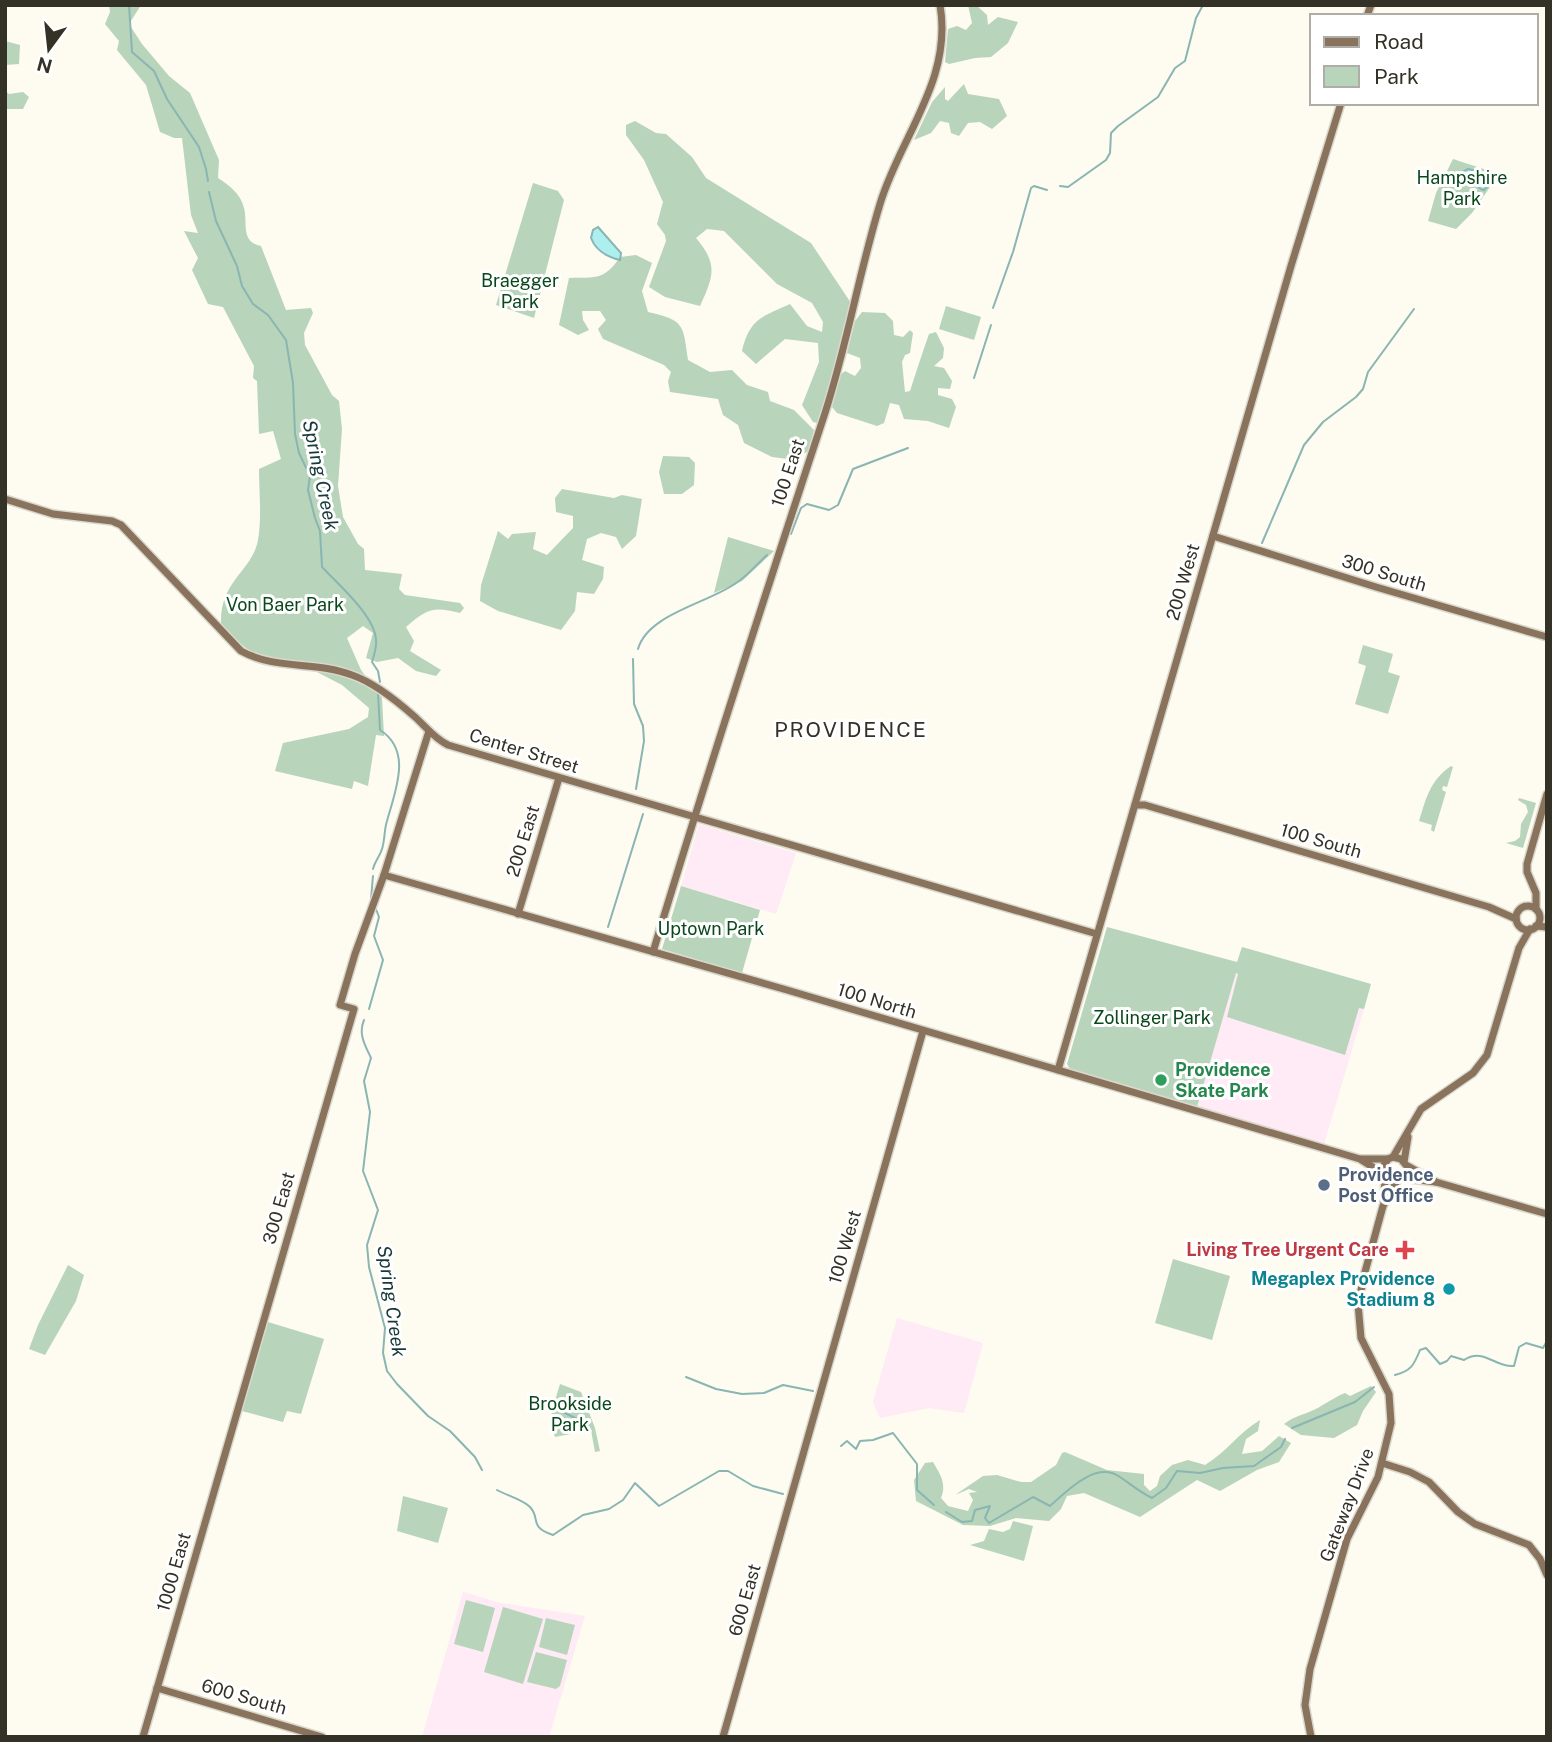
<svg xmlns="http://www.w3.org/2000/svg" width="1552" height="1742" font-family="'Public Sans',sans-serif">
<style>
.education{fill:#feebf5}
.green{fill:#b8d4bb}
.water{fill:#adeeef;stroke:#89b5b3;stroke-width:2}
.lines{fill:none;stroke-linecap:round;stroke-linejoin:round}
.stream{stroke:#89b5b3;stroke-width:2}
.secondary-casing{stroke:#dad7cc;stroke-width:10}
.secondary{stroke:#89735c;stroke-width:7}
.leisure-dot{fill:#2e9e5b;stroke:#fff;stroke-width:2.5}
.service-dot{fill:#5c6f8a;stroke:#fff;stroke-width:2.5}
.health-dot{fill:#e0444e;stroke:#fff;stroke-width:2.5}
.culture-dot{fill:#0f9aa8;stroke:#fff;stroke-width:2.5}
.labels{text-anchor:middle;stroke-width:6;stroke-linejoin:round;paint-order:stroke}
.park-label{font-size:18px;fill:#0a481c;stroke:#fff}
.street-label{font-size:18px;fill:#343126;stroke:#fff}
.leisure-label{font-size:18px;font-weight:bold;fill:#27864d;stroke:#fff;text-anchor:start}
.service-label{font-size:18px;font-weight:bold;fill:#4e5e75;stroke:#fff;text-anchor:start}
.health-label{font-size:18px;font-weight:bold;fill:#be3a42;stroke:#fff;text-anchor:end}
.culture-label{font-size:18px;font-weight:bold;fill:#0d838f;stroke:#fff;text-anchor:end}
.water-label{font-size:19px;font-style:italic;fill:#183939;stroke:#fff}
.quarter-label{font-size:21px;letter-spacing:2px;fill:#343126;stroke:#fff}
</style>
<rect width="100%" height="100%" fill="#fefbf0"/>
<g class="education">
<path d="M699 824 796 853 776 914 681 886Z"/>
<path d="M1235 973 1364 1009 1324 1144 1197 1107Z"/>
<path d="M897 1318 983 1343 964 1413 929 1408 880 1418 873 1402Z"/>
<path d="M463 1592 501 1603 585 1616 549 1737H422Z"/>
</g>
<g class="green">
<path d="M109 5H141L129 24 142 44 169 76 190 93 219 160 218 178C229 185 241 194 244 208 248 222 240 242 261 246L286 310 311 308 313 313 304 333 305 345 332 395 339 401 342 429 338 486 343 517 358 544 364 549 365 570 402 574 399 589 405 595 460 603 464 608 460 613C433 606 427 609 406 627L414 641 410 651 441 670 436 676 416 671 398 658 377 662 366 658 373 633 363 626 347 638 361 670 382 698 384 736 376 735 368 786 354 781 352 789 275 771 283 743 349 729 368 717 369 708 342 685 313 670 312 662C263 659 254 662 221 623 220 580 252 572 258 540 262 518 259 491 259 469L281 459 273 431 259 434 257 381 253 378 254 366 223 307 208 304 192 270 198 258 184 231 198 233 191 215 182 138H174L160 132 146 85 117 50 119 41 105 24 110 12Z"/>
<path d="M968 5H976L987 15 988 25 998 17 1018 22 1008 43 991 57 975 58 949 64 945 62 948 29 957 26 966 30 972 23Z"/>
<path d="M5 41 20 45 19 64 5 65Z"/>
<path d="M964 84 968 94 999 99 1007 116 992 129 980 122 968 123 959 136 951 133 949 123 940 121 931 133 914 140 932 102 945 87V99L948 101Z"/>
<path d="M5 91 9 94 23 92 29 97 23 109H5Z"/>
<path d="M635 121 656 133 666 134 692 157 706 178 811 243 851 303 843 349 817 423 813 422 802 405 819 362 818 343 785 339 756 364 742 351C750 318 762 317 790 304L807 326 822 332 823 322 812 303 777 284 724 231 707 229 696 238C719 265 713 277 700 306L665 297 649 287 666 241 665 235 657 224 663 202 644 160 626 135V125Z"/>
<path d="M1453 159 1499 174 1472 213 1456 229 1428 221 1436 193Z"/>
<path d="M533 183 558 191 564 200 534 318 496 305Z"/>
<path d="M636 255 652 263 642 291 648 312C685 320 683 325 688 360L710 372 732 370 747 385 768 392 770 401 794 410 814 430 808 451 795 460 772 457 744 443 738 425 723 415 718 399 670 392 668 381 671 372 664 365 603 339 598 329 606 320 600 311H582L583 320 589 330 578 335 559 325 569 278C595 277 604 281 620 257Z"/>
<path d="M946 306 981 317 974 340 939 329Z"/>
<path d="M862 312 885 313 893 321 894 335 903 337 910 330 913 333 910 353 905 355 902 362 905 392 910 391C916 372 922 354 929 334L936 332 944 348 943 358 934 366 944 368 952 381 950 389 938 388V395L952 399 956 407 949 428 928 421 904 419 899 405 890 403 884 423 877 426 837 413 832 407 840 375 845 371 855 376 861 368 860 358 847 353 855 321Z"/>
<path d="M663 456 689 457 695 463 694 485 682 494H664L659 472Z"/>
<path d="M562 489 614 498 622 495 642 499 636 536 622 549 616 537 601 533 587 539 582 560 604 567 603 579 594 594 577 592 575 611 561 630 498 611 480 601 481 585 498 531 508 539 512 534 536 532 533 549 547 555 573 528V516L556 512 555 498Z"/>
<path d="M728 537 774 551 742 581 714 593Z"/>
<path d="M1363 645 1393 654 1388 672 1400 676 1388 714 1355 704 1366 666 1358 663Z"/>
<path d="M1451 766 1453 767 1447 787 1443 786 1442 790 1446 792 1434 832 1431 830 1432 825 1419 821C1426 799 1430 780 1451 766Z"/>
<path d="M1519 798 1536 803 1523 848 1506 843 1515 841 1520 837 1521 824 1528 812 1526 805 1518 800Z"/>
<path d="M681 886 760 910 742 973 662 949Z"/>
<path d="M1107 927 1237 962 1242 947 1371 984 1364 1009 1359 1008 1345 1055 1227 1017 1238 974 1236 973 1197 1107 1077 1072 1070 1069 1067 1064Z"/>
<path d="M1173 1259 1230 1276 1212 1340 1155 1323Z"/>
<path d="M68 1265 84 1275 76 1301 45 1355 29 1349 38 1325Z"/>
<path d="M268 1322 324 1339 301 1414 287 1411 283 1422 242 1411Z"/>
<path d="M560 1384 581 1392 595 1428 600 1451 595 1452 591 1430 555 1437 550 1421 552 1411 528 1404 529 1400 553 1407Z"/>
<path d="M1371 1386 1376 1392 1363 1411 1357 1425 1334 1438 1301 1435 1284 1424C1293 1417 1299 1416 1309 1412 1322 1407 1332 1398 1345 1393L1350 1396Z"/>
<path d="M1260 1420 1258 1431 1246 1439 1242 1454 1262 1451 1279 1436 1291 1443 1279 1462 1257 1470 1220 1491 1197 1480 1140 1517 1084 1493 1067 1496 1061 1509 1049 1521 1016 1518 990 1526 963 1525 916 1501 914 1480 925 1463 933 1462C940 1474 947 1484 941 1498L948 1506 968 1511 973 1500 969 1493 977 1492 969 1489 955 1495 983 1476 997 1475 1021 1482H1031L1056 1465 1062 1453 1065 1452 1107 1470 1144 1474V1485L1150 1491 1157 1486 1160 1476 1172 1465 1188 1460 1205 1465C1227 1452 1238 1433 1260 1420Z"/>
<path d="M403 1496 448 1508 438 1543 397 1531Z"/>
<path d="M1013 1521 1033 1526 1024 1561 970 1545 984 1541 989 1529 1003 1532 1010 1529Z"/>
<path d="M466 1600 495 1608 483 1652 454 1644Z"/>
<path d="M503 1607 543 1619 523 1684 484 1672Z"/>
<path d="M546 1618 575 1625 567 1655 539 1647Z"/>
<path d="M536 1652 567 1660 560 1686 556 1689 527 1682Z"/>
</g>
<g class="water">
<path d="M1468 169 1488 174 1493 178 1492 181 1484 190 1481 189 1464 175V171Z"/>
<path d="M598 227 621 253 620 260C607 257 596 251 591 238L593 230Z"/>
</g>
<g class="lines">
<g class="stream">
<path d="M129 5 132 52 154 71 167 99 199 147 206 169 208 181"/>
<path d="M1060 186 1068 187 1106 160 1110 153 1111 133 1118 126 1158 97 1175 68 1185 61 1196 18 1203 5"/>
<path d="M209 192 216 221 237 266 242 286 253 304 268 315 286 340 293 383 295 434 299 453 310 476 308 490 315 518 320 531 322 567C338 584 375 616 376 640 377 647 374 655 372 662L378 671 380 682"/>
<path d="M993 308 1013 252 1031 188 1034 186 1047 190"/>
<path d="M974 378 991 325"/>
<path d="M791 534 801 508 807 504 829 510 838 505 853 469 908 448"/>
<path d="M1262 543 1304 445 1323 422 1356 397 1363 389 1368 372 1414 309"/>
<path d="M638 649C648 613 711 603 739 581 749 574 758 563 767 555"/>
<path d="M633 659 634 704 643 726 644 741 636 789"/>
<path d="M373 869C375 861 380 856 382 849 385 840 384 830 387 821 395 791 413 751 380 730L378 693"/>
<path d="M371 899 373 876"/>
<path d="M608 927 643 814"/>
<path d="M369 1009 383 960 374 936 379 917 376 909"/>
<path d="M364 1020C358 1034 365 1045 371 1058L364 1081 370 1112 363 1171 378 1210 367 1245 369 1267 385 1328 383 1353 387 1371 397 1384 428 1416 450 1431 475 1457 482 1470"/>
<path d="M1395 1375C1411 1371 1414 1365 1420 1350L1426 1348 1440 1364 1447 1361 1451 1356 1464 1360C1484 1347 1495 1368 1514 1366L1519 1347 1526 1343 1543 1348 1547 1341"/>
<path d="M686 1377 716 1389 742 1394 764 1393 783 1385 813 1391"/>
<path d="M557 1409 587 1424"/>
<path d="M1292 1428 1355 1402 1374 1387"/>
<path d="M841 1446 847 1441 856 1449 860 1441 873 1440 893 1433 917 1464V1490L934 1505"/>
<path d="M497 1490C506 1495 521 1499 529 1506 542 1518 527 1526 553 1535L583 1515 609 1509 623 1500 635 1483 659 1506 719 1471H728L753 1486 783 1494"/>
<path d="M946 1512 962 1522 972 1521 975 1510 990 1506 985 1518 989 1523 1033 1497 1050 1506C1067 1491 1096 1460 1120 1477 1132 1485 1138 1491 1152 1498L1166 1488 1177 1471 1200 1473 1223 1468 1254 1466 1281 1447 1285 1439"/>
</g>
<defs>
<g id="secondary">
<path d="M1367 16 1371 5"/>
<path d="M5 499 53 514 112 521 121 525 241 651C275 670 316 661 352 675 375 683 397 701 415 717 426 727 435 739 448 745L1097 934"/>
<path d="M1213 536 1376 587 1547 637"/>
<path d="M1135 805H1145L1489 907 1516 919"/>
<path d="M384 875 787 990 1360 1159 1382 1173"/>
<circle cx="1528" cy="918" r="12"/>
<path d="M1536 909V893L1527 872V864L1547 794"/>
<path d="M518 914 559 778"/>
<path d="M1536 926 1547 927"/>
<path d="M653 952C708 771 766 592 825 413 847 345 859 273 880 204 900 137 953 80 940 5"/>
<path d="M1058 1070 1291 266 1341 103"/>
<path d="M1393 1157 1421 1109 1473 1073 1487 1055 1519 948 1530 929"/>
<path d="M1361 1159H1387"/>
<path d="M1404 1162 1408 1137"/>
<path d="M1402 1178 1436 1182 1547 1214"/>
<path d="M1384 1202 1385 1177 1382 1168 1388 1159 1393 1157 1401 1159 1406 1165 1436 1182"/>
<path d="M1382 1463 1410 1472 1429 1482 1458 1512 1475 1524 1529 1545 1540 1559 1547 1575"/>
<path d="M157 1688 322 1737"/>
<path d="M143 1737 354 1009 340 1005 355 954 384 875 429 731"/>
<path d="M723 1737 923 1031"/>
<path d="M1311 1737 1305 1705 1310 1669 1347 1539 1378 1477 1391 1423 1389 1394 1361 1338 1358 1304 1365 1272 1383 1206 1397 1181"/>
</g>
</defs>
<use href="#secondary" class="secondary-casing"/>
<use href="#secondary" class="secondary"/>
</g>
<circle class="leisure-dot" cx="1161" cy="1080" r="7"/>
<circle class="service-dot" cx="1324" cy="1185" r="7"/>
<path class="health-dot" d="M1401.5 1239.5h7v7h7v7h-7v7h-7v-7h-7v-7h7z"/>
<circle class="culture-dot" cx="1449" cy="1289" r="7"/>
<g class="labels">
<g class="park-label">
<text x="1462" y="184">Hampshire<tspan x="1462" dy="21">Park</tspan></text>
<text x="520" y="287">Braegger<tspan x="520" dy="21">Park</tspan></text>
<text x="285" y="611">Von Baer Park</text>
<text x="711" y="935">Uptown Park</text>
<text x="1152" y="1024">Zollinger Park</text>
<text x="570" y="1410">Brookside<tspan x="570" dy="21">Park</tspan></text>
</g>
<g class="street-label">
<text transform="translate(788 473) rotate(-72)" y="6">100 East</text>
<text transform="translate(1384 573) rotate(17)" y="6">300 South</text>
<text transform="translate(1183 582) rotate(-74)" y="6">200 West</text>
<text transform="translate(524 751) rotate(17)" y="6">Center Street</text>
<text transform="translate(523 841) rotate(-73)" y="6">200 East</text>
<text transform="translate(1321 841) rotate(16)" y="6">100 South</text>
<text transform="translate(877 1001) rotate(17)" y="6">100 North</text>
<text transform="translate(279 1208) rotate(-74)" y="6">300 East</text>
<text transform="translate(845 1247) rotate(-74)" y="6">100 West</text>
<text transform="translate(1347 1505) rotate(-69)" y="6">Gateway Drive</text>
<text transform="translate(174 1572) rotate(-74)" y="6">1000 East</text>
<text transform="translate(745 1600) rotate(-74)" y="6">600 East</text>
<text transform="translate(244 1697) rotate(16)" y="6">600 South</text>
</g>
<g class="leisure-label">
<text x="1175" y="1076">Providence<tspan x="1175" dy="21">Skate Park</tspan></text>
</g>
<g class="service-label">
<text x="1338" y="1181">Providence<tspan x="1338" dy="21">Post Office</tspan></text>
</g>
<g class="health-label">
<text x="1389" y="1256">Living Tree Urgent Care</text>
</g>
<g class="culture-label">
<text x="1435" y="1285">Megaplex Providence<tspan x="1435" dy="21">Stadium 8</tspan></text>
</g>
<g class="water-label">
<text transform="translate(321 475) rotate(78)" y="7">Spring Creek</text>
<text transform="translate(392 1301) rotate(82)" y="7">Spring Creek</text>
</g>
<g class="quarter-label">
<text x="851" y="737">PROVIDENCE</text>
</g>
</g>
<rect width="1552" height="1742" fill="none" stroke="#343126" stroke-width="14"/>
<rect x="1310" y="14" width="228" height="91" fill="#ffffff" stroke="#aeada8" stroke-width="2"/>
<rect x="1324" y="37" width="35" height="10" fill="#89735c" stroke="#aeada8" stroke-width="2"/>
<text x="1374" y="49" font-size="21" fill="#343126">Road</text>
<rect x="1324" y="66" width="35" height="21" fill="#b8d4bb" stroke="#aeada8" stroke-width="2"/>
<text x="1374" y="84" font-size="21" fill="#343126">Park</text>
<g transform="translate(49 49) rotate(195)" stroke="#ffffff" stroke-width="5" paint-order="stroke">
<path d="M0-5L12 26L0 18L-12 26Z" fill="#343126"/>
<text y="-10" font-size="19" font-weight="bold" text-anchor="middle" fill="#343126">N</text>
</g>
</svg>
